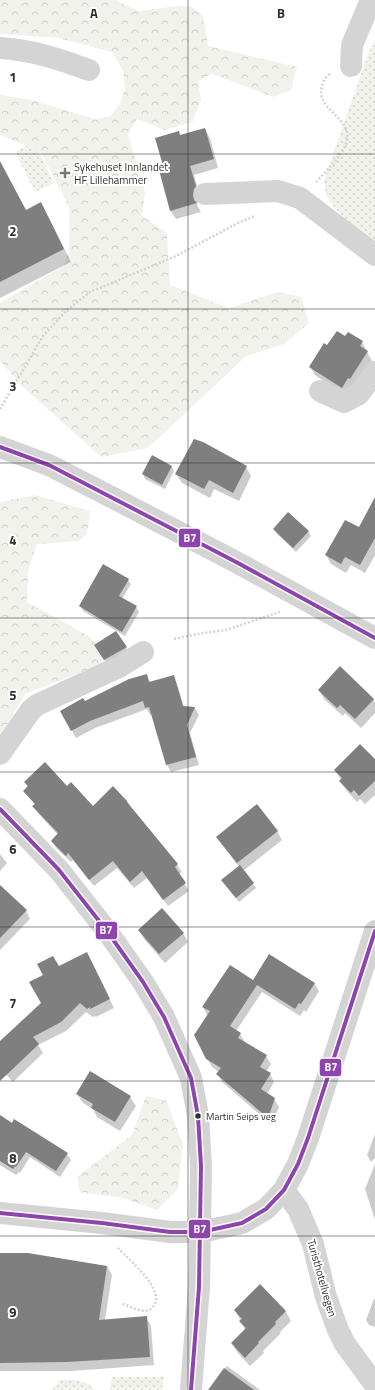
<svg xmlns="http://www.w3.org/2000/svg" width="375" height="1390" font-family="'Titillium Web',sans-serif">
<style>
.green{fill:url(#green-dots)}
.forest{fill:url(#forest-crowns)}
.shadow{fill:#0003}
.building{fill:#7f7f7f}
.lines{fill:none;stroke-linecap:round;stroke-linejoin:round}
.path{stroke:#d3d3d3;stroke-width:2.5;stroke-dasharray:2 2;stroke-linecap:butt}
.minor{stroke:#d4d4d4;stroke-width:22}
.bus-1-casing{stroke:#fff;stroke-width:7}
.bus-1{stroke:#8e44ad;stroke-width:4}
.grid{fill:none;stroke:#303030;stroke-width:1;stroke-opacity:0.55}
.poi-dot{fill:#787878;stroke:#fff;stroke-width:1.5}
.bus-dot{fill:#303030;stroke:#fff;stroke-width:1.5}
.labels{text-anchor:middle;stroke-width:4;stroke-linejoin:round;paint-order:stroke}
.bus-label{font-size:10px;fill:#303030;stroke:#fff;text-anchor:start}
.poi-label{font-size:11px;fill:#303030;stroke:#fff;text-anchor:start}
.street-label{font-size:11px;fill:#303030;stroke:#fff}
.grid-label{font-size:13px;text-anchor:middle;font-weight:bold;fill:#303030;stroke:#fff;stroke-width:4;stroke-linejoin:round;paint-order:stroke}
.line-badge{stroke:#fff;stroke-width:1.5}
.badge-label{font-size:11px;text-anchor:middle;font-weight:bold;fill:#fff}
</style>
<defs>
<pattern id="green-dots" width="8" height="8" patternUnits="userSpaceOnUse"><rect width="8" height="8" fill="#f1f2ec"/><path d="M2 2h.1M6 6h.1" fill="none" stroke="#cfd0cb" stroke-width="1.8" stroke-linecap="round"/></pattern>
<pattern id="forest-crowns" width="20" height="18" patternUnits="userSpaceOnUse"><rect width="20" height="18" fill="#f1f2ec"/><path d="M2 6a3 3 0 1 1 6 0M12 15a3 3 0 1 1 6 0" fill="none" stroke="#cfd0cb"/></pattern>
</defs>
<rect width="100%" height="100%" fill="#fff"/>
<g class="green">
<path d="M375 40V244C363 236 334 210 328 198 325 193 325 185 324 180L368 54Z"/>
<path d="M34 142 54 183 35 192 15 152Z"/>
<path d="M112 1377H164L162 1390H110Z"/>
<path d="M60 1380C73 1380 86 1378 94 1390H52Z"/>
</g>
<g class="forest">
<path d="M0 0H115L139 11 178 6 192 7 203 15 208 46 297 67 291 90 273 97 212 74 198 81 201 100 192 122 164 130 137 119 128 134 145 192 142 216 167 233 170 285 229 308 278 292 301 297 309 323 284 344 246 356 148 448 101 457 22 386 0 361V303L64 266 69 250V207L41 152 0 135V95L27 99 95 119 110 116 120 104 125 88 123 71 112 52 58 38 0 34Z"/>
<path d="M35 495 90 511 87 534 78 541 37 544 28 571 27 602 87 635 107 654 102 664 25 694 0 737V502Z"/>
<path d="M146 1096 166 1100 183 1144 178 1189 157 1210 123 1198 80 1192 77 1177 132 1135Z"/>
</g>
<g class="shadow">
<path d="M205 129 210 138 218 168 194 175 200 196 199 198 197 205 201 212 176 219 170 210 165 169 178 132 181 136Z"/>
<path d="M0 189 26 211 48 216 71 262 0 298Z"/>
<path d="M345 337 362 342 372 361 355 388 348 396 316 376 310 367Z"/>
<path d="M152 456 172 467 174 471 165 489 145 479 143 474Z"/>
<path d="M246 467 251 476 239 501 214 489 210 498 182 483 176 474Z"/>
<path d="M375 524V555L365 573 351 565 346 573 331 564 326 555 359 528Z"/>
<path d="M274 529 308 531 311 536 296 552 277 534Z"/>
<path d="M128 580 131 584 122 599 136 607 139 612 125 636 83 611 80 606Z"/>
<path d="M116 632 129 652 107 664 98 650Z"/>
<path d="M146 675 151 683 173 676 177 684 184 707 195 708 199 715 190 733 199 765 171 772 167 765 152 714 150 715 147 709 95 728 76 738 61 711 85 703Z"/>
<path d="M319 690 374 699 375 702V713L361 728 345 713 343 716 324 699Z"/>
<path d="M375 763V795L365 804 360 799 357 802 346 790 340 781 341 780 335 770Z"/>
<path d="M25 782 67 787 93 807 127 801 131 808 177 865 182 872 178 874 189 891 168 906 147 878 134 888 117 868 94 886 73 860 71 862 56 848 52 841 58 835 38 813 34 806 35 805 25 791 28 788Z"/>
<path d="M277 831 282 840 243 871 256 888 239 902 225 885 239 867 223 846 217 837Z"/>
<path d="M0 854 7 863 0 871Z"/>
<path d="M0 886 26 911 30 919 0 950Z"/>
<path d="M139 930 183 933 188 942 165 963 144 939Z"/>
<path d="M91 962 114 1008 96 1017 95 1016 93 1017 86 1012 66 1031 38 1045 43 1053 13 1082 0 1068V1041H1L42 1004 59 967Z"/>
<path d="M230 966 253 981 314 983 319 991 306 1012 304 1010 300 1016 262 992 236 1031 240 1034 245 1042 266 1056 271 1064 266 1072 270 1074 274 1082 267 1094 274 1099 279 1107 272 1125 222 1082 218 1074 219 1072 212 1067 207 1058V1015L203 1007Z"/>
<path d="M77 1094 130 1097 136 1106 120 1131 97 1117 93 1109 83 1103Z"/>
<path d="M0 1116 67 1154 71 1160 60 1177 30 1157 20 1173 19 1172 16 1175 0 1165Z"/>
<path d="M375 1134V1158L371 1162 367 1155Z"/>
<path d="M375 1164V1220L365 1189Z"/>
<path d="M0 1254 107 1266 112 1275 105 1320 146 1317 151 1326 154 1365 72 1371H0Z"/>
<path d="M260 1286 286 1312 291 1321 280 1332 281 1333 263 1351 264 1353 250 1366 237 1352 232 1343 245 1330 235 1310Z"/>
<path d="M374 1299H375V1327L369 1325 366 1320Z"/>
<path d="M227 1366 260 1390H215L213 1385Z"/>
</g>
<g class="building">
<path d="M205 128 214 159 190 166 196 186 194 189 193 195 194 200 197 203 170 211 159 170 164 169 155 138 179 131 180 135Z"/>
<path d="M0 161 26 210 41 202 64 249 0 282Z"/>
<path d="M337 331 345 336 348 332 363 341 360 346 368 351 350 379 348 378 342 388 309 367 324 343 327 345Z"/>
<path d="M194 439 203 442 247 466 233 493 209 480 204 489 175 474Z"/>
<path d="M152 455 172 466 162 485 142 474Z"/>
<path d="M375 497V538L360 565 345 557 341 564 325 555 345 520 359 527Z"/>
<path d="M288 512 309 531 293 548 273 529Z"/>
<path d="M103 564 129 579 119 596 137 606 122 632 79 606Z"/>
<path d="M116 631 127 647 104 660 94 645Z"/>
<path d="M340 666 374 699 355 719 340 705 337 708 318 690Z"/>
<path d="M147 674 149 682 174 675 183 706 195 707 187 725 196 757 166 765 149 707 145 708 143 701 90 721 71 731 60 711 83 698 85 701 129 679Z"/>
<path d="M360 744 375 759V781L359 796 354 790 351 793 339 781 342 778 334 770Z"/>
<path d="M45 762 67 786 71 782 93 806 113 786 127 801V802L178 864 175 867 186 883 163 900 142 871 130 882 113 861 89 880 68 853 66 856 51 841 58 833 32 806 35 804 23 791 28 786 24 782Z"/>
<path d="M257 804 278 831 237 863 216 837Z"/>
<path d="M240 865 254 883 236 898 221 880Z"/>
<path d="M0 885 27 910 0 938Z"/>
<path d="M162 908 184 933 159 954 138 930Z"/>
<path d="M87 952 110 999 90 1009V1007L87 1009 80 1003 61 1022 33 1037 39 1044 0 1081V1041L41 1003 29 982 43 975 37 964 53 956 59 966Z"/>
<path d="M269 954 315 983 301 1004 299 1003 295 1009 257 985 230 1026 241 1033 238 1038 267 1055 260 1067 271 1073 261 1089 275 1098 268 1118 216 1074 221 1068 206 1059 194 1035 210 1011 202 1007 230 965 253 980Z"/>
<path d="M90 1071 131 1096 115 1122 91 1108 93 1104 76 1094Z"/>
<path d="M0 1115 12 1123 14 1119 68 1153 56 1171 26 1152 16 1167 15 1166 13 1169 0 1161Z"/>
<path d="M0 1253H28L107 1266 99 1320 147 1316 150 1357 67 1362 0 1363Z"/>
<path d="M260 1284 286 1311 275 1322 276 1324 258 1342 259 1343 245 1358 231 1343 246 1328 239 1321 242 1319 234 1310Z"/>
<path d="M224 1368 254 1390H208Z"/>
</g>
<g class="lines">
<g class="path">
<path d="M316 182C325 172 345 153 347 140 351 117 315 109 322 87 323 82 325 77 330 74"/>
<path d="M0 409 43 336 67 310 90 292 174 257 240 222 255 216"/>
<path d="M174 639 197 634 226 630 280 612"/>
<path d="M118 1248C128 1259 169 1292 152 1308 144 1315 132 1307 123 1304"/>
</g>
<g class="minor">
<path d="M0 48C32 50 59 59 89 70"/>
<path d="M351 66 352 45 371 0"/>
<path d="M205 194 278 191 300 198 375 255"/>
<path d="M320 391 344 402 359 394 375 372"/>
<path d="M0 447 49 465 121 502 238 563 375 638"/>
<path d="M0 754 31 710 37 705 121 666 143 652"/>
<path d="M0 809 59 870 107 931 143 982 164 1017 191 1078 198 1116 201 1166 199 1287 191 1390"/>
<path d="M284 1190 298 1209 313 1244 326 1297 338 1330 345 1344 375 1385"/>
<path d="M0 1213 102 1223 170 1232H201L242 1223 266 1209 284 1190 298 1164 308 1138 375 931"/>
</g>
<defs>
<g id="bus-1">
<path d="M0 447 49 465 238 563 375 638"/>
<path d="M0 809 59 870 107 931 143 982 164 1017 191 1078 198 1116 201 1166 199 1287 191 1390"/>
<path d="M0 1213 102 1223 170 1232H201L242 1223 266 1209 284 1190 298 1164 308 1138 375 931"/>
</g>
</defs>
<use href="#bus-1" class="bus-1-casing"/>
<use href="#bus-1" class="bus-1"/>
</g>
<path class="grid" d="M188 0V1390M0 154H375M0 309H375M0 463H375M0 618H375M0 772H375M0 927H375M0 1081H375M0 1236H375"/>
<path class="poi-dot" d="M63 167h4v4h4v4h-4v4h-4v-4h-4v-4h4z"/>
<circle class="bus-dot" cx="198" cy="1116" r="3.5"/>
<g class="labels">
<g class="bus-label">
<text x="206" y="1120">Martin Seips veg</text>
</g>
<g class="poi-label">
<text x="74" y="171">Sykehuset Innlandet<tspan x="74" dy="13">HF Lillehammer</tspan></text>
</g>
<g class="street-label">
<text transform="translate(322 1278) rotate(74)" y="4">Turisthotellvegen</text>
</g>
</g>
<g class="grid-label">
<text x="94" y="18">A</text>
<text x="281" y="18">B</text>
<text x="13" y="82">1</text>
<text x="13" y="236">2</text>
<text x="13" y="391">3</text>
<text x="13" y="545">4</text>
<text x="13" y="700">5</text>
<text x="13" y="854">6</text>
<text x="13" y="1008">7</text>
<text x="13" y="1163">8</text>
<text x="13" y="1317">9</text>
</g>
<g class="line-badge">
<rect x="178" y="528" width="23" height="20" rx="4" fill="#8e44ad"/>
<rect x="95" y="921" width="23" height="19" rx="4" fill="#8e44ad"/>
<rect x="319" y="1058" width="23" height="19" rx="4" fill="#8e44ad"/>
<rect x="188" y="1219" width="23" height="20" rx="4" fill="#8e44ad"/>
</g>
<g class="badge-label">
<text x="190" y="542">B7</text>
<text x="106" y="934">B7</text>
<text x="331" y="1071">B7</text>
<text x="200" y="1233">B7</text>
</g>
</svg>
